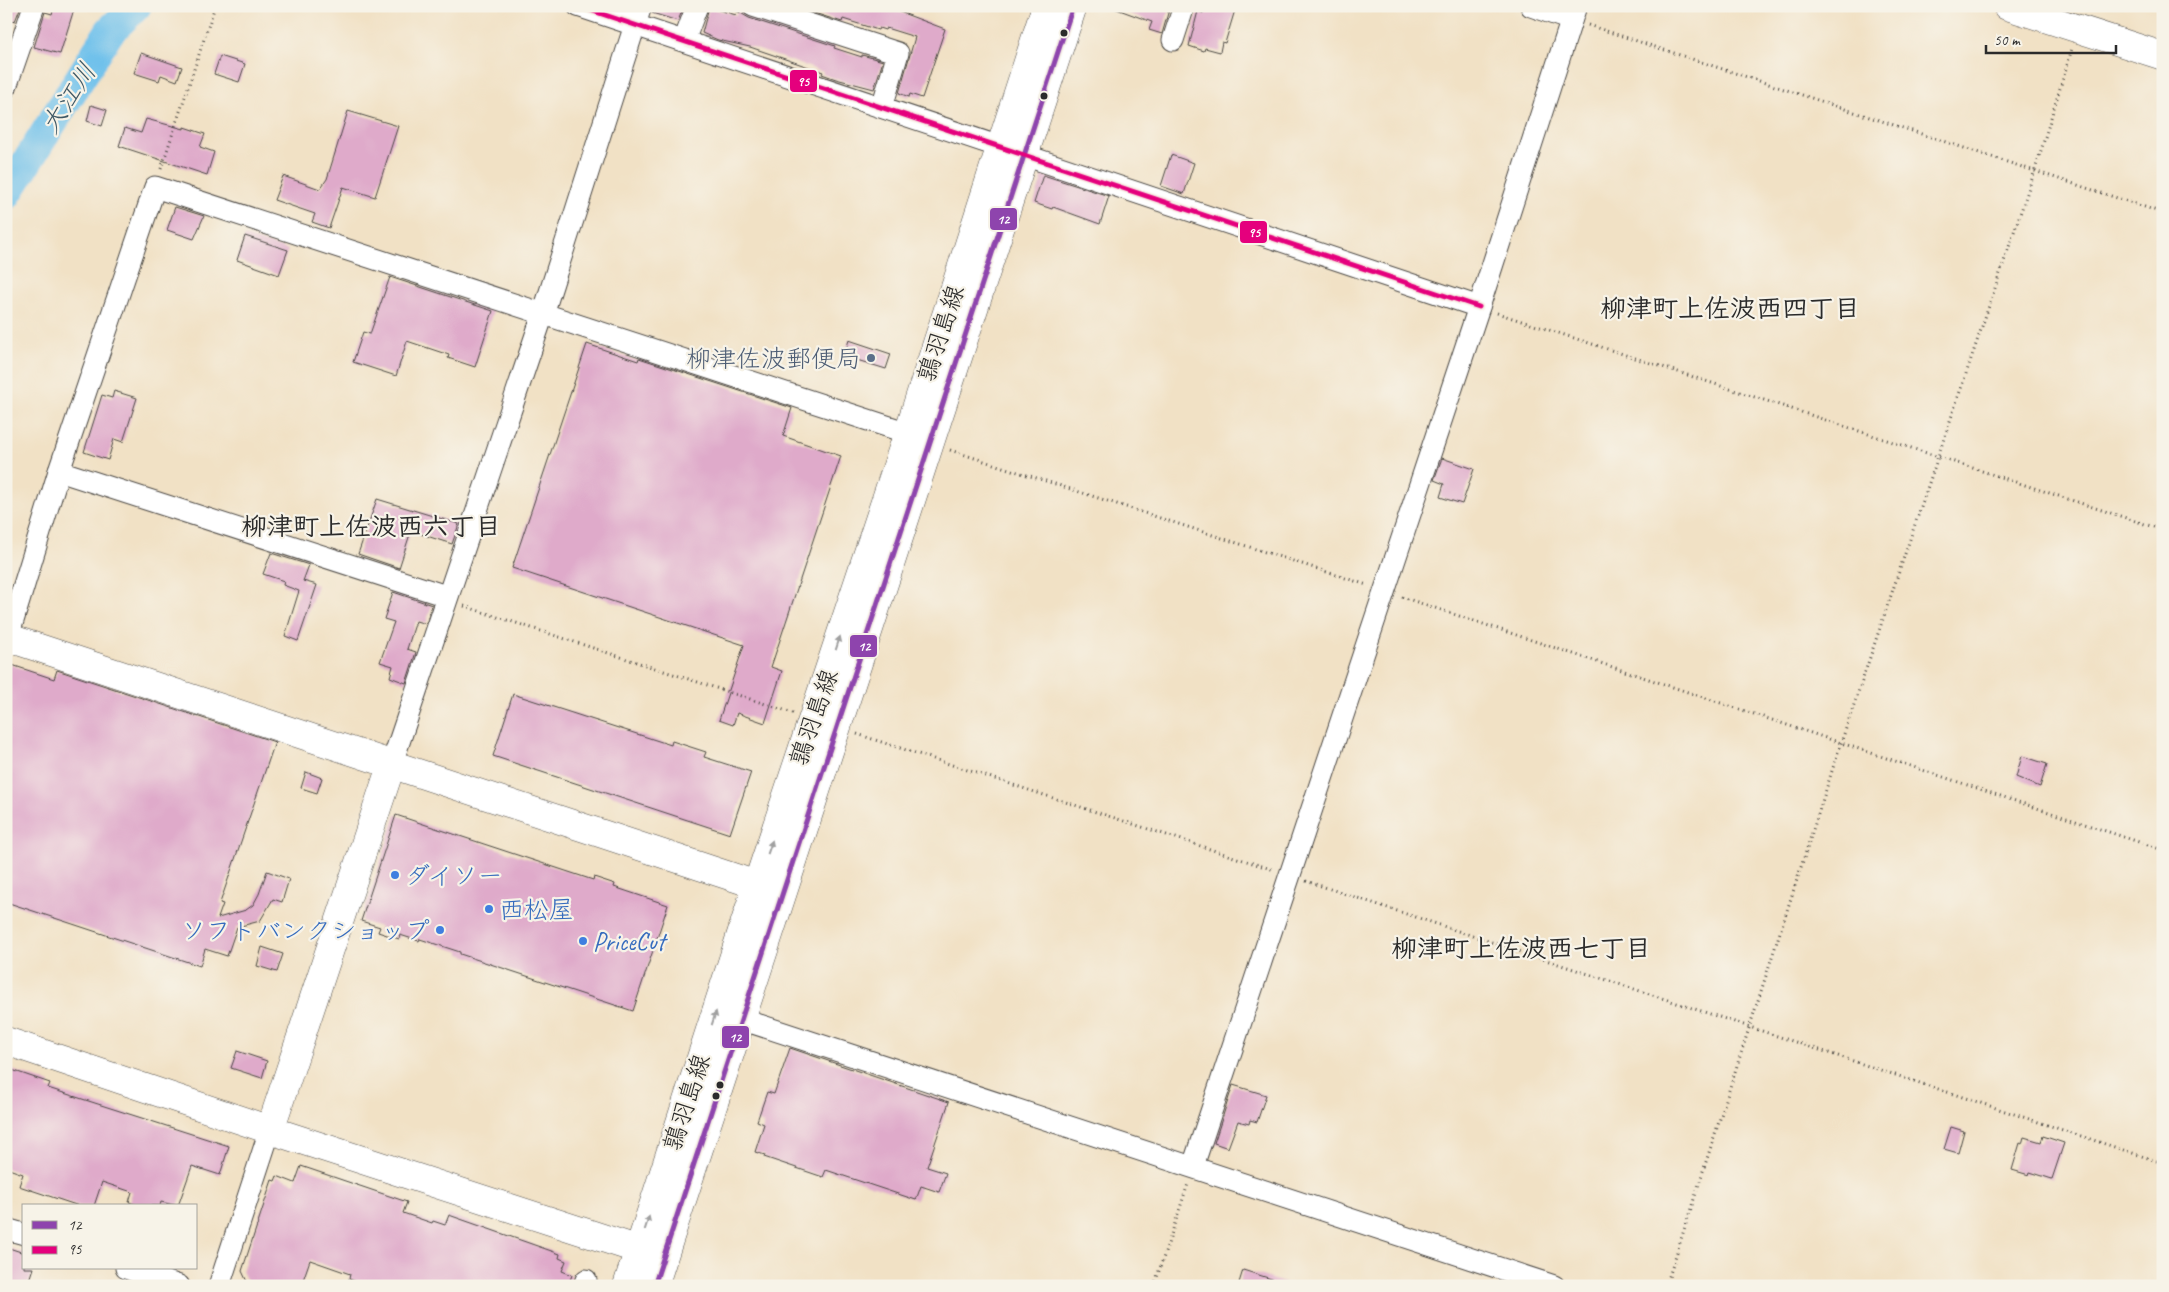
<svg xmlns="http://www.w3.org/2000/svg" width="2169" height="1292" font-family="Caveat,'Klee One',sans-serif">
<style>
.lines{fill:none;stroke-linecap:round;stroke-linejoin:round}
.river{stroke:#6fc1eb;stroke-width:31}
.building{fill:#dfaaca}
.street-casing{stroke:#494642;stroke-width:23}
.secondary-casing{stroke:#494642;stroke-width:29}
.path{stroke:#494642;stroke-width:3;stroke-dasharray:1 4;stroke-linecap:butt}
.street{stroke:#fff;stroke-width:21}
.secondary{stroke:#fff;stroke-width:28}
.bus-1-casing{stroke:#f7f3e8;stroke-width:9}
.bus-2-casing{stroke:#f7f3e8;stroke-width:9}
.bus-1{stroke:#8e44ad;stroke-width:5}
.bus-2{stroke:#e5007d;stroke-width:5}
.oneway{fill:#a0a0a0}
.bus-dot{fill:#2b2b2b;stroke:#f7f3e8;stroke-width:2}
.service-dot{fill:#5c6f8a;stroke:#f7f3e8;stroke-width:2}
.shop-dot{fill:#3f7fe0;stroke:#f7f3e8;stroke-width:2}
.labels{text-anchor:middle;stroke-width:4.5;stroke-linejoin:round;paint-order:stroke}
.street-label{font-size:25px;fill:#2b2b2b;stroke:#f7f3e8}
.service-label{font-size:25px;fill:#4e5e75;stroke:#f7f3e8;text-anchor:end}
.shop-label{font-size:25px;fill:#366cbe;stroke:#f7f3e8;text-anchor:start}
.water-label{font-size:26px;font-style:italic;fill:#3f5865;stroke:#f7f3e8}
.neighbourhood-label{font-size:26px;font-weight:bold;fill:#2b2b2b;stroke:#f7f3e8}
.line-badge{stroke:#f7f3e8;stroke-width:2}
.badge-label{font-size:14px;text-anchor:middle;font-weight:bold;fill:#fff}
</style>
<rect width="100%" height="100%" fill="#f7f3e8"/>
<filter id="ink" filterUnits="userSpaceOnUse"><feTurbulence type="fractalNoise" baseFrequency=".02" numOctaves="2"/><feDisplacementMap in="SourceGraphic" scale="10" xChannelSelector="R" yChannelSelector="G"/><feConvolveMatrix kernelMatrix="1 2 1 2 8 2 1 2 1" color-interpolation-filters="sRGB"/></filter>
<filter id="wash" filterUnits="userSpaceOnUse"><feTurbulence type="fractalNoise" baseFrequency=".0096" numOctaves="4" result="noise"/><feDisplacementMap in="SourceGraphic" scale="20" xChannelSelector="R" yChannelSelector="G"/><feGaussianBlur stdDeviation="1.12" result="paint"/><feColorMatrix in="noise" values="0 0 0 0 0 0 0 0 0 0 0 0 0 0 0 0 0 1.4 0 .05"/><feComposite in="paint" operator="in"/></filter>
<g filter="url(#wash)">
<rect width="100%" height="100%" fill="#f1e1c5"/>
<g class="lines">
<path class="river" d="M6 195 110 31 136 6"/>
</g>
<g id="blocks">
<g class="building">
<path d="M6 6H21L15 21 6 18Z"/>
<path d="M55 6H75L60 54 34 47 45 12 52 14Z"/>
<path d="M653 6H684L678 21 652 13Z"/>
<path d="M806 6H884L945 29 922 98 910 94 909 97 899 93 915 37 886 28 885 30 879 28 878 30 843 19 842 22 805 10Z"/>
<path d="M1114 6H1170L1162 34 1149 30 1152 22 1114 8Z"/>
<path d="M1205 6H1220L1235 10 1225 43 1222 42 1220 52 1205 48 1204 51 1189 46 1198 11 1203 13Z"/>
<path d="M709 7 736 15 737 11 749 18 835 46 834 48 862 57V55L883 61 874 89 836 79 822 74 823 72 750 47 718 40 702 33Z"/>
<path d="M141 53 182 67 177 81 161 75 159 81 134 73Z"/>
<path d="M220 56 245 64 239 82 214 74Z"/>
<path d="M91 105 107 110 102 126 87 121Z"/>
<path d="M348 111 398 126 375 197 343 187 329 228 312 222 315 214 274 200 283 176 320 189 327 179Z"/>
<path d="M146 119 184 129V127L205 134 200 147 214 152 207 175 119 146 125 128 141 133Z"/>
<path d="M1171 155 1194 163 1184 194 1161 186Z"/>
<path d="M1043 175 1109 196 1100 224 1053 207 1052 209 1034 203Z"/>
<path d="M175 207 204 216 194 239 167 230Z"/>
<path d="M245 236 288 250 279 275 237 260Z"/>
<path d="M390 277 493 311 475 367 448 358 449 355 407 341 396 376 353 362 363 332 370 334Z"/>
<path d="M849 340 891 354 886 369 844 356Z"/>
<path d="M587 344 638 361 639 358 792 408 783 436 841 456 771 667 782 671 765 723 737 713 733 725 719 720 744 645 512 568Z"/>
<path d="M114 391 137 398 123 442 114 439 108 460 84 452 102 395 112 398Z"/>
<path d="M1442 458 1474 469 1462 504 1440 497 1444 484 1434 480Z"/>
<path d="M377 499 459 524 452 544 411 531 399 568 358 554Z"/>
<path d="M271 553 309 565 303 581 317 585 298 641 285 636 299 591 283 585 284 581 263 574Z"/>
<path d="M393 592 432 605 426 624 416 621 407 649 416 652 406 683 390 677 393 666 380 662 394 622 384 619Z"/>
<path d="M6 663 54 679 57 670 275 742 220 903 223 904 218 918 246 910 253 905 259 894 267 871 289 879 282 902 273 899 260 921 237 927 227 956 205 949 200 966 6 902Z"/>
<path d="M513 694 671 745 672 741 706 752 704 757 751 772 730 834 493 756Z"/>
<path d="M2022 756 2047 764 2040 787 2016 777Z"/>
<path d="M306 772 322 778 317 793 301 788Z"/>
<path d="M396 815 593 880 594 877 615 884 614 887 668 905 633 1011 460 954V952L420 939 419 941 400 935 399 939 378 932 380 927 361 921Z"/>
<path d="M262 947 283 954 277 972 257 966Z"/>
<path d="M790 1048 949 1102 927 1167 946 1173 939 1192 921 1186 916 1200 826 1170 823 1177 764 1157 765 1155 755 1152 764 1124 757 1121 767 1092 774 1094Z"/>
<path d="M237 1051 267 1061 262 1078 231 1068Z"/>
<path d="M6 1068 50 1083 48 1088 229 1146 220 1175 192 1166 178 1206 161 1202 160 1206H139L129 1202 132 1192 102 1182 94 1206H79L19 1186 23 1174 6 1168Z"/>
<path d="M1233 1085 1266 1095 1257 1122 1250 1120 1249 1124 1238 1121 1228 1148 1214 1143Z"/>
<path d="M1951 1127 1964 1131 1958 1153 1944 1149Z"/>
<path d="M2043 1136 2064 1143 2052 1179 2030 1172 2029 1175 2012 1170 2020 1143 2022 1144 2024 1137 2041 1142Z"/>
<path d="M301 1166 407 1202 403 1213 432 1223 433 1221 445 1225 449 1215 560 1254 559 1258 566 1261 562 1271 572 1275 568 1286H368L349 1279 350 1274 310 1260 301 1286H249L242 1271 272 1180 275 1181 277 1176 295 1183Z"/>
<path d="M6 1247 24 1253V1268H34L28 1286H6Z"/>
<path d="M1243 1270 1284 1283 1283 1286H1238Z"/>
</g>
</g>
</g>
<g filter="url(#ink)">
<use href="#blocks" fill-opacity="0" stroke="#494642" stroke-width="1"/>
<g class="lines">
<defs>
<g id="street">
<path d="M578 6 1479 307"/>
<path d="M753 6 898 53 882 107"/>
<path d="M1531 6 1571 20"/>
<path d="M1173 40 1184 6"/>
<path d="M684 41 697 6"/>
<path d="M6 87 34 6"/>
<path d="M59 471 446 596"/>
<path d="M8 637 59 471 155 187 908 433"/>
<path d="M392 763 543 314 641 6"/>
<path d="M741 1019 1554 1286"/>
<path d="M1193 1166 1479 307 1576 6"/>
<path d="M6 1229 24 1234"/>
<path d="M126 1268 179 1286"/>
<path d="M219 1286 270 1130"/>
<path d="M584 1286 586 1280"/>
</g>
<g id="secondary">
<path d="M2007 6 2163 56"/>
<path d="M6 637 757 885"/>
<path d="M392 763 270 1130 655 1255"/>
<path d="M6 1041 270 1130"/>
<path d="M627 1286 757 885 908 433 1046 6"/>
<path d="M654 1286 1073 6"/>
</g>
</defs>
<use href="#street" class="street-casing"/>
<use href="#secondary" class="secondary-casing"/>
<g class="path">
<path d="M1588 25 2163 213"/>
<path d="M161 169 215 6"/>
<path d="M1497 313 2163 530"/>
<path d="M950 450 1367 585"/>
<path d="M1402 597 2163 850"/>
<path d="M464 606 793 713"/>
<path d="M857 734 1274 870"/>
<path d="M1306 881 2163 1163"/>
<path d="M1154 1286 1188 1184"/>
<path d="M1666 1286 1841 743 2035 170 2072 49"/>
</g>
<use href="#street" class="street"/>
<use href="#secondary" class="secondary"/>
<defs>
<path id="bus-1" d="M654 1286 1073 6"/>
<path id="bus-2" d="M578 6 1479 307"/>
</defs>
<use href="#bus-1" class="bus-1-casing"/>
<use href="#bus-2" class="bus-2-casing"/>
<use href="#bus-1" class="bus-1"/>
<use href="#bus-2" class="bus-2"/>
</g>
<defs><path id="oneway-solid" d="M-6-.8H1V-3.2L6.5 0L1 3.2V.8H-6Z" transform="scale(1.25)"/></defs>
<g class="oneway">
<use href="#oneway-solid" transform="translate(838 643) rotate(-72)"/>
<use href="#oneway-solid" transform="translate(770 847) rotate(-71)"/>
<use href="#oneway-solid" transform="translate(714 1018) rotate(-72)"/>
<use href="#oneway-solid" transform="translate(647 1223) rotate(-72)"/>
</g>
</g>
<g class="bus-dot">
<circle cx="1064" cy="33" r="4.5"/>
<circle cx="1044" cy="96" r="4.5"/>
<circle cx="720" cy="1085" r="4.5"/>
<circle cx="716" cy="1096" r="4.5"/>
</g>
<circle class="service-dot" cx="871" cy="358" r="5"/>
<g class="shop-dot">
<circle cx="395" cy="875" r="5"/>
<circle cx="489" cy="909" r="5"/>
<circle cx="440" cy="930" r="5"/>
<circle cx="583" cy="941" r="5"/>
</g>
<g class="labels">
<g class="street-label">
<text transform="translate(940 333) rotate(-72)" y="9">鶉羽島線</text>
<text transform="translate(813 717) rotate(-71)" y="9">鶉羽島線</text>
<text transform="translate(686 1102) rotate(-72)" y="9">鶉羽島線</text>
</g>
<g class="service-label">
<text x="861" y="367">柳津佐波郵便局</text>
</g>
<g class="shop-label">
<text x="405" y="884">ダイソー</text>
<text x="499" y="918">西松屋</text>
<text x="430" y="939" text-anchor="end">ソフトバンクショップ</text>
<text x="593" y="950">PriceCut</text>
</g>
<g class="water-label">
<text transform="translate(68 98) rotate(-57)" y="9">大江川</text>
</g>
<g class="neighbourhood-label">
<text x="1730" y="317">柳津町上佐波西四丁目</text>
<text x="371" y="535">柳津町上佐波西六丁目</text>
<text x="1521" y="957">柳津町上佐波西七丁目</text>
</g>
</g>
<g class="line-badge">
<rect x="789" y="69" width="29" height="24" rx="5" fill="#e5007d"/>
<rect x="989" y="207" width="29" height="24" rx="5" fill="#8e44ad"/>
<rect x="1239" y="220" width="29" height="24" rx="5" fill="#e5007d"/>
<rect x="849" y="634" width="29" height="24" rx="5" fill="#8e44ad"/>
<rect x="721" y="1025" width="29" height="24" rx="5" fill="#8e44ad"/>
</g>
<g class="badge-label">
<text x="803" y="86">95</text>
<text x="1003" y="224">12</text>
<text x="1254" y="237">95</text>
<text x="864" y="651">12</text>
<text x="735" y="1042">12</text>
</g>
<rect width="2169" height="1292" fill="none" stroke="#f7f3e8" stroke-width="25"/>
<rect x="22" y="1204" width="175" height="65" fill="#f7f3e8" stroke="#a5a39c"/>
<rect x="32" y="1221" width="25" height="8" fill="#8e44ad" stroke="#a5a39c"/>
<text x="68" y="1230" font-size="15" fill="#2b2b2b">12</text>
<rect x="32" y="1246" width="25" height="8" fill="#e5007d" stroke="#a5a39c"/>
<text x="68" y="1254" font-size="15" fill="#2b2b2b">95</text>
<path d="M1986 45v8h130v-8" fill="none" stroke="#2b2b2b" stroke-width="2.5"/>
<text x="1994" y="45" font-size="15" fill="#2b2b2b" stroke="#f7f3e8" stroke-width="4" paint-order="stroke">50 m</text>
</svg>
